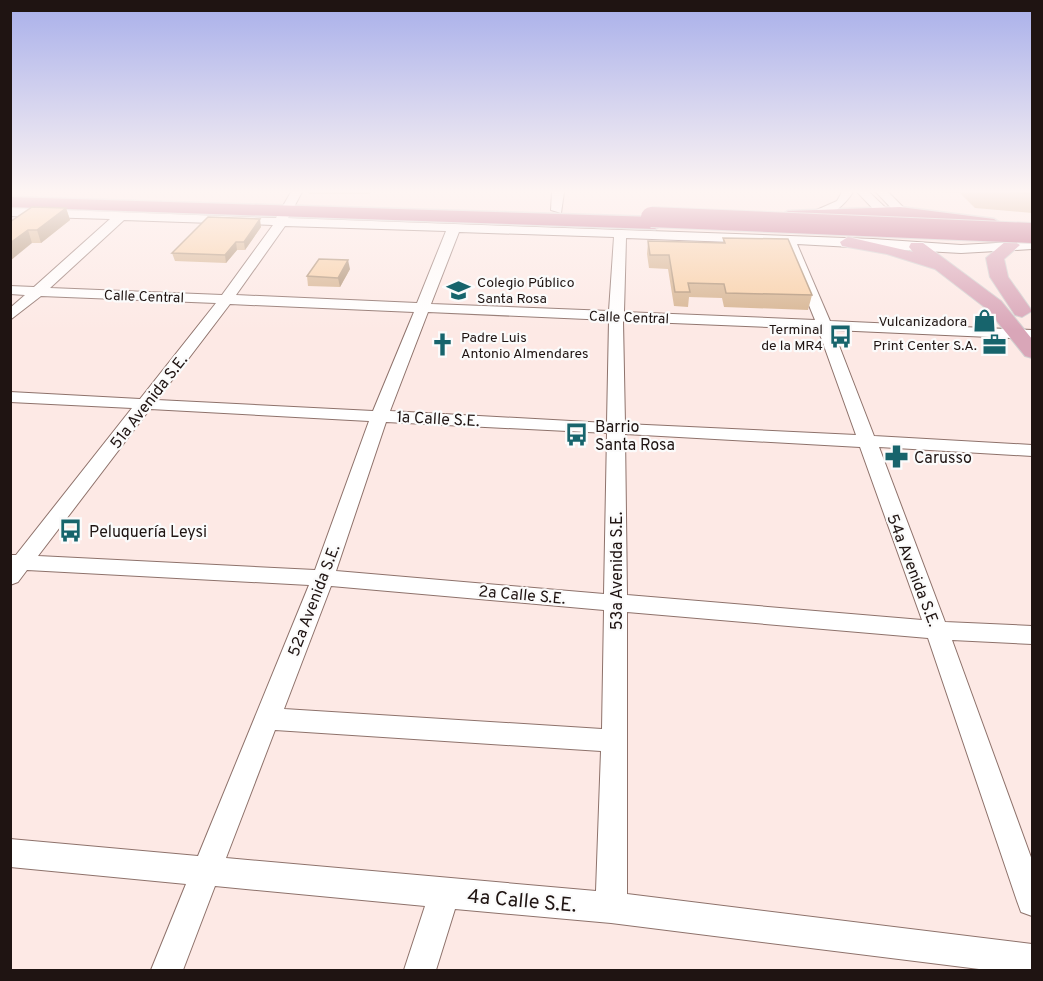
<svg xmlns="http://www.w3.org/2000/svg" width="1043" height="981" font-family="Overpass,sans-serif">
<style>
.lines{fill:none;stroke-linecap:round;stroke-linejoin:round}
.minor-casing{stroke:#8e726b;stroke-width:2}
.major-casing{stroke:#d2d0d0;stroke-width:2}
.highway-casing{stroke:#d2d0d0;stroke-width:3}
.minor{fill:#fff;fill-rule:evenodd}
.major{fill:#d9a6b8;fill-rule:evenodd}
.highway{fill:#c06b89;fill-rule:evenodd}
.highway-bridge-casing{stroke:#d2d0d0;stroke-width:22;stroke-linecap:butt}
.highway-bridge{stroke:#c06b89;stroke-width:20}
.wall{fill:#d5b28e}
.shaded-wall{fill:#ae9174}
.building{fill:#f8cfa5;stroke:#ae9174;stroke-width:1.5}
.labels{text-anchor:middle;stroke-width:4.5;stroke-linejoin:round;paint-order:stroke}
.far-poi-label{font-size:14px;fill:#1f1412;stroke:#fbfbfb;text-anchor:end}
.far-street-label{font-size:14px;fill:#1f1412;stroke:#fbfbfb}
.street-label{font-size:16px;fill:#1f1412;stroke:#fbfbfb}
.poi-label{font-size:16px;fill:#1f1412;stroke:#fbfbfb;text-anchor:start}
.near-street-label{font-size:20px;fill:#1f1412;stroke:#fbfbfb}
</style>
<rect width="100%" height="100%" fill="#fde9e5"/>
<g class="lines">
<defs>
<g id="minor">
<path d="M291 192H302L288 218 873 239 961 245 1032 241V249L961 253 797 244 830 321 1032 330V339L833 330 874 436 1032 445V456L879 447 945 622 1032 626V644L952 640 1032 860V916L1021 912 1017 901 928 638 627 612V894L1032 944V970H987L611 923 455 909 436 970H404L425 906 215 886 183 970H151L186 884 10 867V839L198 856 309 585 27 570 18 582 10 585V555H16L132 408 10 402V392L140 399 216 303 41 296 10 320V308L25 295 10 294V286L34 287 110 219 10 216V208L276 218ZM124 220 273 225 222 295 50 288ZM285 226 446 231 417 303 236 295ZM459 232 614 237 609 311 431 304ZM626 238 784 244 815 320 624 312ZM230 304 414 312 373 411 157 400ZM428 312 609 320 607 423 390 411ZM623 321 818 329 856 435 625 424ZM150 409 369 421 315 570 38 556ZM386 422 607 433 604 594 336 571ZM625 434 860 447 922 620 627 595ZM331 586 604 610 602 729 284 709ZM275 730 601 751 596 891 226 858Z"/>
<path d="M552 192H564L561 213 551 210Z"/>
<path d="M842 192H853C845 205 828 220 812 218V212L837 201Z"/>
<path d="M857 192H869L890 212V218H882Z"/>
<path d="M876 192H888L918 222V228H910Z"/>
</g>
<g id="major">
<path d="M848 237 913 252 909 247 911 243H923L1001 301 1032 339V358L1025 356 987 309 935 269 887 254 842 246 840 242Z"/>
<path d="M1012 240 1020 245 1004 259 1008 277 1032 311 1022 317 1015 315 990 277 986 258 1006 241Z"/>
</g>
<g id="highway">
<path d="M10 197 655 217 664 223 655 229 10 207Z"/>
<path d="M900 207 994 219 1003 225 994 231 900 217 788 223 779 217 788 211Z"/>
</g>
</defs>
<use href="#minor" class="minor-casing"/>
<use href="#major" class="major-casing"/>
<use href="#highway" class="highway-casing"/>
<use href="#minor" class="minor"/>
<use href="#major" class="major"/>
<use href="#highway" class="highway"/>
<defs>
<path id="highway-bridge" d="M651 217 1032 233"/>
</defs>
<use href="#highway-bridge" class="highway-bridge-casing"/>
<use href="#highway-bridge" class="highway-bridge"/>
</g>
<g class="wall">
<path d="M308 192H371L370 194H309Z"/>
<path d="M939 192H1032V213L975 208 960 193Z"/>
<path d="M66 208 70 220 41 243H32L10 222Z"/>
<path d="M261 227 245 250H237L226 263 175 261 172 253Z"/>
<path d="M723 238 812 295 808 310 724 307 722 298 689 297 688 307 674 306 668 269 649 268 647 254 648 241 723 243Z"/>
<path d="M350 269 340 287 308 286 307 276Z"/>
</g>
<g class="shaded-wall">
<path d="M66 208 70 220 41 243 37 230Z"/>
<path d="M260 219 261 227 245 250 244 242Z"/>
<path d="M28 230 32 243 10 261V243Z"/>
<path d="M236 242 237 250 226 263 225 255Z"/>
<path d="M348 260 350 269 340 287 338 278Z"/>
</g>
<g class="building">
<path d="M1009 192H1032V194Z"/>
<path d="M32 207 66 208 37 230H28L10 243V222Z"/>
<path d="M208 217 260 219 244 242H236L225 255 172 253Z"/>
<path d="M723 238 788 239 812 295 726 293 724 284 688 283 690 292H675L669 255H650L648 241 725 243Z"/>
<path d="M319 259 348 260 338 278 307 276Z"/>
</g>
<linearGradient id="sky" x2="0" y2="1"><stop stop-color="#a8afea"/><stop offset="0.58" stop-color="#fef5f3"/><stop offset="1" stop-color="#fef5f3" stop-opacity="0"/></linearGradient>
<rect width="1043" height="330" fill="url(#sky)"/>
<defs>
<symbol id="school-bare" viewBox="-9 -9 18 18"><path d="M0-5L7-2L0 1L-7-2ZM-4 1L0 2.5L4 1V4Q0 6-4 4Z" fill="#17646c" stroke="#fbfbfb" stroke-width="2.5" paint-order="stroke"/></symbol>
<symbol id="shop-bare" viewBox="-9 -9 18 18"><path d="M-5-2.5h2.3a2.7 3.5 0 0 1 5.4 0H5L5.5 6h-11ZM-1.5-2.5h3a1.5 2.3 0 0 0-3 0Z" fill="#17646c" stroke="#fbfbfb" stroke-width="2.5" paint-order="stroke"/></symbol>
<symbol id="bus-bare" viewBox="-9 -9 18 18"><path d="M-5-6H5V4H4V6H2V4H-2V6H-4V4H-5ZM-3.5-4V0h7V-4ZM-3.5 1.2v1.5H-2V1.2ZM2 1.2v1.5H3.5V1.2Z" fill="#17646c" stroke="#fbfbfb" stroke-width="2.5" paint-order="stroke"/></symbol>
<symbol id="church-bare" viewBox="-9 -9 18 18"><path d="M-1.2-6h2.4v3.5h3.3v2.4h-3.3V6h-2.4V-.1h-3.3v-2.4h3.3Z" fill="#17646c" stroke="#fbfbfb" stroke-width="2.5" paint-order="stroke"/></symbol>
<symbol id="office-bare" viewBox="-9 -9 18 18"><path d="M-6-3h4V-5.5h4V-3h4V5H-6ZM-1-4.5V-3h2v-1.5ZM-6 0V1H6V0Z" fill="#17646c" stroke="#fbfbfb" stroke-width="2.5" paint-order="stroke"/></symbol>
<symbol id="pharmacy-bare" viewBox="-9 -9 18 18"><path d="M-2-6h4v4h4v4h-4v4h-4v-4h-4v-4h4Z" fill="#17646c" stroke="#fbfbfb" stroke-width="2.5" paint-order="stroke"/></symbol>
</defs>
<g fill-rule="evenodd">
<use href="#school-bare" x="442" y="274" width="33" height="33"/>
<use href="#shop-bare" x="968" y="304" width="33" height="33"/>
<use href="#bus-bare" x="824" y="320" width="33" height="33"/>
<use href="#church-bare" x="426" y="328" width="33" height="33"/>
<use href="#office-bare" x="978" y="328" width="33" height="33"/>
<use href="#bus-bare" x="560" y="418" width="33" height="33"/>
<use href="#pharmacy-bare" x="880" y="440" width="33" height="33"/>
<use href="#bus-bare" x="54" y="514" width="33" height="33"/>
</g>
<g class="labels">
<g class="far-poi-label">
<text x="477" y="287" text-anchor="start">Colegio Público<tspan x="477" dy="16">Santa Rosa</tspan></text>
<text x="967" y="326">Vulcanizadora</text>
<text x="823" y="334">Terminal<tspan x="823" dy="16">de la MR4</tspan></text>
<text x="461" y="342" text-anchor="start">Padre Luis<tspan x="461" dy="16">Antonio Almendares</tspan></text>
<text x="977" y="350">Print Center S.A.</text>
</g>
<g class="far-street-label">
<text transform="translate(144 296) rotate(2)" y="5">Calle Central</text>
<text transform="translate(629 317) rotate(2)" y="5">Calle Central</text>
</g>
<g class="street-label">
<text transform="translate(148 401) rotate(-52)" y="6">51a Avenida S.E.</text>
<text transform="translate(438 418) rotate(3)" y="6">1a Calle S.E.</text>
<text transform="translate(914 570) rotate(69)" y="6">54a Avenida S.E.</text>
<text transform="translate(616 571) rotate(-90)" y="6">53a Avenida S.E.</text>
<text transform="translate(522 594) rotate(5)" y="6">2a Calle S.E.</text>
<text transform="translate(313 600) rotate(-69)" y="6">52a Avenida S.E.</text>
</g>
<g class="poi-label">
<text x="595" y="432">Barrio<tspan x="595" dy="18">Santa Rosa</tspan></text>
<text x="914" y="463">Carusso</text>
<text x="89" y="537">Peluquería Leysi</text>
</g>
<g class="near-street-label">
<text transform="translate(522 900) rotate(5)" y="7">4a Calle S.E.</text>
</g>
</g>
<rect width="1043" height="981" fill="none" stroke="#1f1412" stroke-width="24"/>
</svg>
